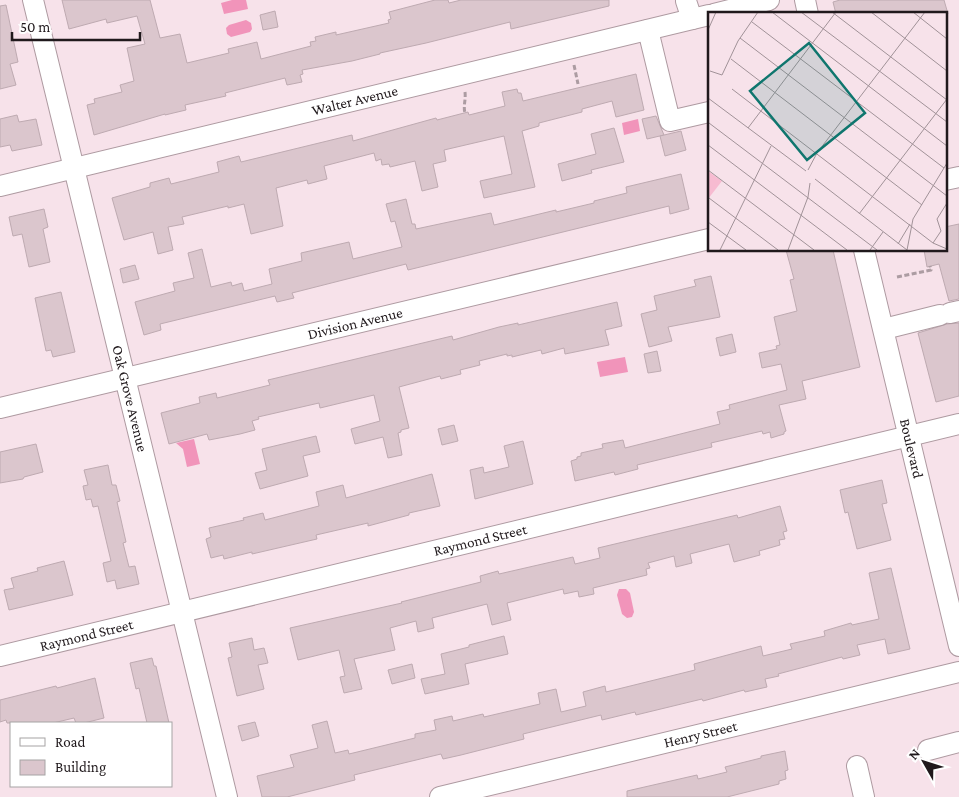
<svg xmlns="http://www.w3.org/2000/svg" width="959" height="797" font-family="'Crimson Pro',serif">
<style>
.water{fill:#f194ba}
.building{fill:#dbc6cd;stroke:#beaab1}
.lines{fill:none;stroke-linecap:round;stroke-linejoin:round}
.minor-casing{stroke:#ae9aa1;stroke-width:22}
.path{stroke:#ac9ca2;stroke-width:3;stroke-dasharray:5 2.5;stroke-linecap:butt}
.minor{stroke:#fff;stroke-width:20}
.labels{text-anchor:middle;stroke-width:4.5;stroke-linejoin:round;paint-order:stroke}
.street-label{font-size:15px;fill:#20191c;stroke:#fff}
.inset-road{fill:none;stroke:#a19298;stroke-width:1}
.view{fill:#0f766e;fill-opacity:0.15;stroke:#0f766e;stroke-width:2.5}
.inset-edge{fill:none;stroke:#20191c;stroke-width:2.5}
</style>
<rect width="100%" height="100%" fill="#f7e2ea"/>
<g class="water">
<path d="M232 0H246L248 9 224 14 221 3Z"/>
<path d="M246 20 251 23 252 29 250 32 231 37 227 34 226 28 229 25Z"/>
<path d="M638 119 640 131 624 135 622 123Z"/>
<path d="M625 357 628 372 600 377 597 362Z"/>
<path d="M194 439 200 464 187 467 183 449 176 443Z"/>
<path d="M619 589H626L630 593 634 612 632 617 627 618 622 614 617 595Z"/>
</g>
<g class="building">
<path d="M62 0H150L160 38 180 34 187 63 229 53 228 49 257 42 261 59 311 46 310 42 316 41 315 37 336 32V35L389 23 388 20 391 19 389 12 435 0H448L449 3 461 0H609V6L511 29 510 22 426 43 380 53V54L352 61 302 70 303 74 300 75 302 82 287 85 285 78 225 93 226 96 185 105 186 110 165 115V114L94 135 87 105 95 103 94 99 122 92 120 85 134 81 127 48 145 44 137 16 107 23 106 19 69 29Z"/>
<path d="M840 0H944L948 14H836L833 2Z"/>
<path d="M6 5 18 62 10 64 16 85 0 89V6Z"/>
<path d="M275 11 278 27 263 30 260 15Z"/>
<path d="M636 74 644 110 616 117 612 101 582 109V112L539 123V126L522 131 535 187 484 198 480 181 512 174 504 136 444 150 446 161 433 164 438 187 422 191 415 161 390 167 389 164 382 165 381 159 376 161 374 153 324 166 327 179 308 184 307 180 276 188 283 226 251 234 244 204 228 208V206L182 217 184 224 168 227 173 250 158 254 153 232 124 240 112 198 150 187V183L169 178 171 184 219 172 217 162 239 156 241 162 352 135 353 141 436 118 437 120 468 112 469 115 505 106 502 92 517 89 518 93H521L523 101Z"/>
<path d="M17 115 19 122 36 119 42 145 12 151 10 145 0 147V119Z"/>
<path d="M656 116 664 135 647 139 642 119Z"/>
<path d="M614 128 624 162 591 170 592 173 562 181 558 164 596 154 591 134Z"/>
<path d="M681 131 686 150 665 156 660 136Z"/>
<path d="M681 174 689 209 670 214 669 206 408 270 406 264 292 293 294 298 277 302 275 296 160 324 161 330 144 335 135 302 175 291 173 283 194 278 188 253 202 249 211 287 231 282 232 286 242 283 244 291 272 284 269 269 302 261 301 253 349 242 353 259 402 247 395 221 391 222 386 204 406 199 412 224H415L416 229 491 213 494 225 556 210V212L594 203V201L627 193 626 187Z"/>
<path d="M44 209 48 227 43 229 50 262 29 267 22 234 13 236 9 217Z"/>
<path d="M959 224V299L949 301 939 264 927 267 924 250H945V227Z"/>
<path d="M786 250H833L860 367 802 381 806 399 779 405 786 431 784 432V434L771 438 770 432 763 434 762 431 711 443 712 447 637 465 638 469 615 475 614 472 575 481 571 461 577 459V457L581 456V453L603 448 602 444 623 440 625 448 720 424 717 412 730 409 729 405 787 390 781 364 762 368 759 353 777 349 776 346 780 345 774 317 797 311 790 280 794 279Z"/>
<path d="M135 265 139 279 123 283 120 269Z"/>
<path d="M711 276 720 317 668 327 672 341 649 347 641 314 657 310 654 296 696 286 694 280Z"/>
<path d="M61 292 75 352 53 357 51 350 46 351 35 298Z"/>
<path d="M617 302 622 326 605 330 609 345 565 354 564 348 542 354 541 350 512 357V355L507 356V354L479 361 480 365 460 370 461 374 441 379 440 376 399 387 409 428 401 430V432L398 433 402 455 388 458 383 437 355 444 351 429 380 421 374 395 320 408 319 403 258 417 259 419 252 421 255 430 240 434 209 440 207 434 169 444 161 413 200 403 199 397 216 393 217 398 270 385 268 380 452 336 453 340 499 327 518 323V325Z"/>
<path d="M959 323V396L936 402 918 333 947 324Z"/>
<path d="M732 334 736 352 720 356 716 338Z"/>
<path d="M657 351 661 371 648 373 644 354Z"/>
<path d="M454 425 458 441 442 445 438 429Z"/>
<path d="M316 436 320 452 303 456 308 476 260 489 255 473 267 470 262 449Z"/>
<path d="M523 441 533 484 475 499 470 470 483 467 484 473 509 467 504 446Z"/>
<path d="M36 444 43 472 24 477 23 479 0 483V452Z"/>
<path d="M108 465 112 485H116L120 501 117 502 126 542 123 543 129 567 135 566 139 584 117 589 115 580 107 582 103 563 111 561 98 506 93 507 91 499 86 500 83 486 88 485 84 470Z"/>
<path d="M432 474 440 506 409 513V515L368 526V523L316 535 317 539 252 554V552L224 559 223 555 211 558 206 539 211 537 209 528 244 520 243 518 263 513 265 520 319 506 316 492 343 485 346 498Z"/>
<path d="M882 480 887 503 882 504 891 540 857 549 848 512 845 513 840 490Z"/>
<path d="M780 506 787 531 783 532 785 539 779 540 780 545 759 551 760 555 734 562 729 544 690 554 692 563 676 567 674 556 648 563 650 568 646 569 647 575 593 588 594 594 579 597 578 591 564 594 563 589 507 603 511 620 492 625 487 604 432 618 434 628 418 632 416 621 390 628 395 650 354 659 362 689 344 693 340 677 345 676 339 650 298 660 290 628 402 603 401 602 481 582 480 576 498 571 499 574 573 557 575 564 600 558 598 548 737 515 738 518Z"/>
<path d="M64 561 73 595 9 610 4 590 14 588 11 578 38 571 37 568Z"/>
<path d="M891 568 910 649 888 654 885 639 857 645 860 655 843 659 842 657 778 674 779 676 765 679 767 687 745 692 744 690 703 701 702 699 636 715 635 712 602 720 601 715 523 734 524 739 461 755 443 759 441 754 354 775 355 780 287 797H262L257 776 294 767 290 755 318 748 312 725 327 721 335 753 348 750 349 754 415 738V734L436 730 434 720 452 716 453 721 483 714 484 717 540 704 538 693 556 689 561 712 586 706 583 692 605 686 606 692 695 670 694 664 761 646 763 656 792 649 790 644 825 636 824 631 851 623 852 625 879 619 869 573Z"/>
<path d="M504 636 508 654 465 664 469 684 425 694 421 679 445 674 441 654 469 647V645Z"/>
<path d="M252 638 254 650 264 648 268 663 258 665 264 689 237 696 228 658 232 657 229 643Z"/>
<path d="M152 658 154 666H156L169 723H147L139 688 136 689 130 663Z"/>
<path d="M412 664 415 678 392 684 388 670Z"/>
<path d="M95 678 104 718 84 723H76L74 718 53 723H7L6 720 0 722V700L56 686 57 688Z"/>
<path d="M255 722 259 736 242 741 238 726Z"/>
<path d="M785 751 788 770 785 771 786 779 779 781V784L727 797H627V791L697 775 698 779 727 772 725 767 761 758V756Z"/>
</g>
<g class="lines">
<defs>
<g id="minor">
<path id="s1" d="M33 0 227 797"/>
<path d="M805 0 808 14"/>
<path d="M686 1 692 19"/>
<path d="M714 14 769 0"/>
<path d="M648 30 670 121 709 112"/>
<path d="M945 180 959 177"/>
<path id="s2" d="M0 186 709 15"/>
<path id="s3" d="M864 250 959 646"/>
<path d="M950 313 959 311"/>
<path d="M884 329 940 315"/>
<path id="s4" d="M0 408 709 239"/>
<path id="s5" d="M0 656 959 424"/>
<path d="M928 750 959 742"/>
<path d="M857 766 864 797"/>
<path id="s6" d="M440 797 959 672"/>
</g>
</defs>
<use href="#minor" class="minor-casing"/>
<g class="path">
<path d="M574 65 578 84"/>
<path d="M465 92C466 100 463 106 465 113"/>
<path d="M897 277 931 270 930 266"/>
</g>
<use href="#minor" class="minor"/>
</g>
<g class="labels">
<g class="street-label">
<text dy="5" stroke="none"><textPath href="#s2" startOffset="365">Walter Avenue</textPath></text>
<text dy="5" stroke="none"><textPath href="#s4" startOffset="365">Division Avenue</textPath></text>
<text dy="5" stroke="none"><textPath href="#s1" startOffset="410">Oak Grove Avenue</textPath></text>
<text dy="5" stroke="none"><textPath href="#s3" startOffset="204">Boulevard</textPath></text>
<text dy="5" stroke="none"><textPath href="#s5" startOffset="494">Raymond Street</textPath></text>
<text dy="5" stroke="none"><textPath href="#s5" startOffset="89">Raymond Street</textPath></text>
<text dy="5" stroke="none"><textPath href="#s6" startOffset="268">Henry Street</textPath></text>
</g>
</g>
<g transform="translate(708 12)">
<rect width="239" height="239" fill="#f7e2ea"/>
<path d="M0 159 14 169 0 187Z" fill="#f7bbd1"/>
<path class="inset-road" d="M64 0 239 134M93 0 239 110M124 0 239 88M163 0 239 59M205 0 239 27M44 10 236 156M0 18 8 0M32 26 239 184M23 47 214 193M2 59 14 63 30 29 50 0M24 77 225 231 239 237M0 86 98 159M1 111 169 238M40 116 128 0M0 133 139 238M0 158 106 238M100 158 109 141 217 0M107 167 199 238M1 186 70 238M151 202 239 87M0 210 38 238M225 231 233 219 229 207 239 191M190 232 202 212M12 238 63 134M80 238 100 185 102 171M162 238 175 220M199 238 205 207 239 151"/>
<path class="view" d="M101 31 157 101 99 148 42 79Z"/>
<rect width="239" height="239" class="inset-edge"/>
</g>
<rect x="10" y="722" width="162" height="65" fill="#ffffff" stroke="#a6a3a4"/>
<rect x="20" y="738" width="25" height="8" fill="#ffffff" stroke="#a6a3a4"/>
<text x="55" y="747" font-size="15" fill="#20191c">Road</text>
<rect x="20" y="760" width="25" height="15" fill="#dbc6cd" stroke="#a6a3a4"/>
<text x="55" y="772" font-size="15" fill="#20191c">Building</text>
<g transform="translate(924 762) rotate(309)" stroke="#ffffff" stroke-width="4" paint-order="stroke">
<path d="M0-4L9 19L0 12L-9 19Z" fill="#20191c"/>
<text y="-8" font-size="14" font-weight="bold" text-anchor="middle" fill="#20191c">N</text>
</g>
<path d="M12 32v8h128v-8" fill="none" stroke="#20191c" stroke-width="2.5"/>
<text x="20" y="32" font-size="15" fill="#20191c" stroke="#ffffff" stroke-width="4" paint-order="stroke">50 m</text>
</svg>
